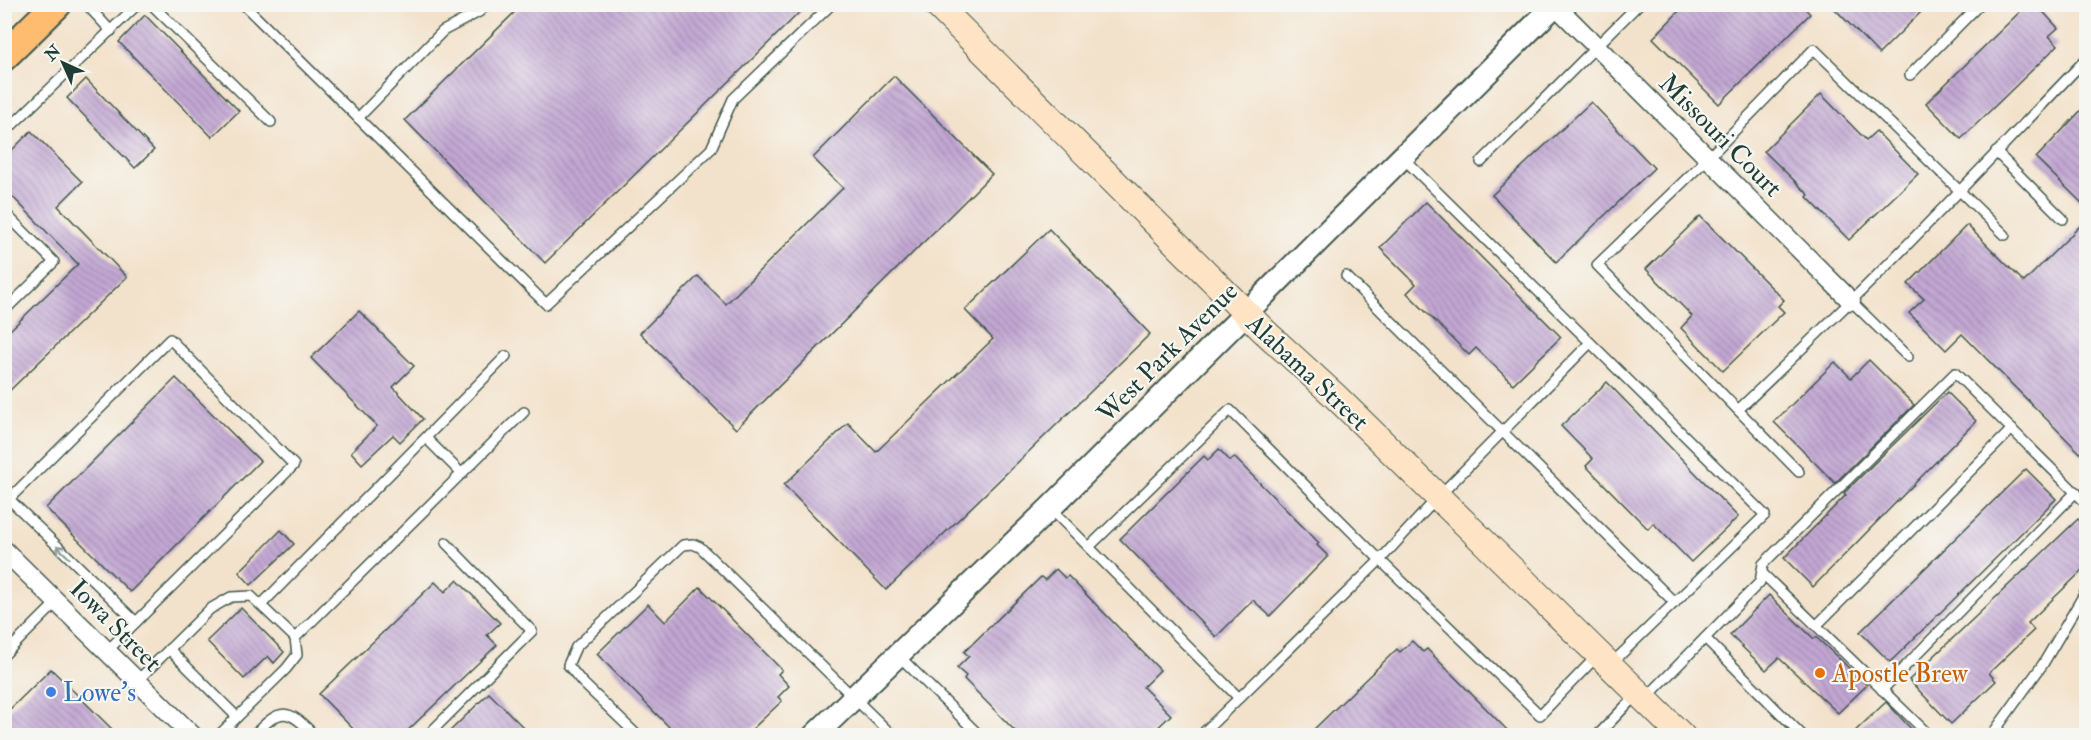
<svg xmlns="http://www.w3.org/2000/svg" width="2091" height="740" font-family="'IM FELL Double Pica',serif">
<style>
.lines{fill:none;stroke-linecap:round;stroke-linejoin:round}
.stream{stroke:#82b8f1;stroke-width:5}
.building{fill:url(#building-back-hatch)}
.service-casing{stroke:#3f564b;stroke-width:12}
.minor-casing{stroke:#3f564b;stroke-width:21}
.tertiary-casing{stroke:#3f564b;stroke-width:26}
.secondary-casing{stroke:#3f564b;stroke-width:28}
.primary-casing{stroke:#3f564b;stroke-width:32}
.service{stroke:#fff;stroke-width:9}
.minor{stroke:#fff;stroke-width:18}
.tertiary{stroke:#fff;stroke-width:22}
.secondary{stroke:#fee4c5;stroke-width:26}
.primary{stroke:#fdbc6f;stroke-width:28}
.oneway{stroke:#8f9e9a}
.food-dot{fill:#e8710a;stroke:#f6f6f2;stroke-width:2}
.shop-dot{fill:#3f7fe0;stroke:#f6f6f2;stroke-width:2}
.labels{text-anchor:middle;stroke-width:4.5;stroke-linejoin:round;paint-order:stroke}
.street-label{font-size:26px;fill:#1f3d34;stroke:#f6f6f2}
.food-label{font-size:26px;fill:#c56008;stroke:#f6f6f2;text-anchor:start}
.shop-label{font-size:26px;fill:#366cbe;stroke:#f6f6f2;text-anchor:start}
</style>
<defs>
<pattern id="building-back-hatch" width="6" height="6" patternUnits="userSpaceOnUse" patternTransform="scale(1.5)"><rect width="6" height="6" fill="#c2a7d3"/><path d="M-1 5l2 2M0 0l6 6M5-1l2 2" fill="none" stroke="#9d89ac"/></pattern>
</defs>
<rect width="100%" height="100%" fill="#f6f6f2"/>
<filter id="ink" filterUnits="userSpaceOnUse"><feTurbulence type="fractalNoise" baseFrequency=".0167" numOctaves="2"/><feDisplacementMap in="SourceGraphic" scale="12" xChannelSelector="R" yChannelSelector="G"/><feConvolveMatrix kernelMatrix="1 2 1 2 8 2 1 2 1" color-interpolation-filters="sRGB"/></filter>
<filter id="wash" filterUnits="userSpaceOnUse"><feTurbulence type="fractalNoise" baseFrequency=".008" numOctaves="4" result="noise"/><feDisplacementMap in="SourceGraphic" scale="24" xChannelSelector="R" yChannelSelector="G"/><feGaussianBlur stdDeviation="1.35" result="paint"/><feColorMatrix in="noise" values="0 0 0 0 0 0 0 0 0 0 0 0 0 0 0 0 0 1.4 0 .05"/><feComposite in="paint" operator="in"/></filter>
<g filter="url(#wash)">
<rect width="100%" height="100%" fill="#f3e2cb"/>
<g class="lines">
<path class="stream" d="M2081 736 2086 728"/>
</g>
<g id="blocks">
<g class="building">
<path d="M523 4H808L545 263 405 120Z"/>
<path d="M1686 4H1801L1810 14 1719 104 1653 38Z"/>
<path d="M1830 4H1929L1879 54Z"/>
<path d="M2028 4H2036L2058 28 2049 36 2058 45 1961 139 1926 103Z"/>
<path d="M145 15 239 111 212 137 119 42Z"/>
<path d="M894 76 992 174 736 429 640 333 698 276 726 304 843 188 813 158Z"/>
<path d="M86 79 154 150 135 168 67 98Z"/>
<path d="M1821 94 1866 140 1876 131 1918 174 1849 240 1807 197 1809 195 1764 151Z"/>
<path d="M1591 102 1654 168 1556 262 1492 195Z"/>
<path d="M2086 105V207L2036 158Z"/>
<path d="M31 131 82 182 58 206 127 277 4 396V336L78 264 4 188V158Z"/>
<path d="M1426 202 1561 337 1513 384 1476 348 1469 355 1407 293 1416 284 1380 248Z"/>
<path d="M1700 216 1784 300 1778 306 1784 312 1723 371 1681 328 1692 316 1646 269Z"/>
<path d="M2086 220V459L1962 334 1946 350 1909 313 1924 299 1908 284 1967 225 2024 282Z"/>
<path d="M1049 229 1150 334 886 590 784 485 848 423 876 452 993 339 965 310Z"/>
<path d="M359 311 414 366 393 387 423 419 400 442 393 435 362 464 351 452 377 426 311 358Z"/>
<path d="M1869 360 1914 405 1835 483 1774 422 1835 362 1851 378Z"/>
<path d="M176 378 260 461 130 592 46 508Z"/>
<path d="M1607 382 1738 517 1691 562 1653 523 1648 529 1586 466 1593 459 1561 426Z"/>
<path d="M1947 392 1976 421 1813 587 1784 558 1846 495 1844 493Z"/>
<path d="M1219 449 1230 461 1234 457 1319 543 1317 545 1328 556 1270 616 1253 600 1216 637 1120 539 1204 456 1208 460Z"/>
<path d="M2026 469 2056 499 1890 662 1860 632Z"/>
<path d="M2078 519 2086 527V567L2028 623 2034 630 1989 673 1996 681 1951 724 1909 680Z"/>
<path d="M281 530 294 544 251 585 239 572Z"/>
<path d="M1056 569 1065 578 1068 576 1160 670 1143 687 1171 715 1150 735H1019L964 679 966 676 957 668 969 656 964 652 1041 577 1045 580Z"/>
<path d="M457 580 500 623 487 635 497 645 403 735H359L319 694 435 582 445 592Z"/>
<path d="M700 587 782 670 778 674 789 686 778 697 782 701 746 735H677L597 654 648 604 665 622Z"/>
<path d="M1769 595 1814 639 1816 637 1867 685 1838 713 1779 658 1766 670 1730 635Z"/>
<path d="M241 608 284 652 274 663 268 656 244 679 207 641Z"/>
<path d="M1412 641 1423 652 1427 649 1512 735H1308L1397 649 1400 652Z"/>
<path d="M51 669 118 735H4V715Z"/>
<path d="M489 693 531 735H446Z"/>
<path d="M1886 702 1917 735H1851Z"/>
</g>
</g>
</g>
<g filter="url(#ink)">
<use href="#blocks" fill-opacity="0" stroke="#3f564b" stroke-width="1.5"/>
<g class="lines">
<defs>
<g id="service">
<path d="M86 4 111 31"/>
<path d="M151 4 271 122"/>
<path d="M243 4 546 304 711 149 733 99 832 4"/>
<path d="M1910 75 1980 4"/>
<path d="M358 118 443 31 479 12 487 4"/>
<path d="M4 133 138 4"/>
<path d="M1996 152 2063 219"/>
<path d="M1403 158 1765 515 1611 664"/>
<path d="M1481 162 1639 4"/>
<path d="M4 212 54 262 4 311"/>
<path d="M2005 235 1814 49 1708 158 1597 265 1738 410C1776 374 1813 338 1850 302 1931 223 2008 140 2086 59"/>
<path d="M1346 276 1675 603"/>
<path d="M1851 301 1908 357"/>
<path d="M1590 343 1438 497 1380 560 1540 715 1597 656"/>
<path d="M1738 410 1799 472"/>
<path d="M426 438 462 474"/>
<path d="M9 499 136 622"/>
<path d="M4 504 170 339 294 465 107 651"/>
<path d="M1050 508 1239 698 1380 560 1230 410 1089 547"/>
<path d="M1762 573 1930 736"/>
<path d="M261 605 506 356"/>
<path d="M1817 625 2012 429"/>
<path d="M295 638 524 412"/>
<path d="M1705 638 1803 736"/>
<path d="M169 649 237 717"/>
<path d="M4 655 57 602"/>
<path d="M898 655 980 736"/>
<path d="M137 681 210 609 231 597 251 596 295 638 297 655 286 669 218 736"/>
<path d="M1882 690 2076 492"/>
<path d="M1646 698 1760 582 1763 564 1955 373 2086 503"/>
<path d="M253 736C281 707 287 707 315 736"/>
<path d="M427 736 532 631 446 543"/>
<path d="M638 736 582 682 568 665 576 647 683 545 693 544 700 547 893 736"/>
<path d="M1200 736 1239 698"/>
<path d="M1597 736 1636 695"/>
<path d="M1991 736 2043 664 2086 591"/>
</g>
<g id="minor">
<path d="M1555 5 1851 301"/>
<path d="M4 550 193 736"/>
</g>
<path id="tertiary" d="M814 736 1050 508 1556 4"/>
<path id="secondary" d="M936 4 1264 331 1334 395 1682 736"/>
<path id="primary" d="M4 56 57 4"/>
</defs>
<use href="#service" class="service-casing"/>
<use href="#minor" class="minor-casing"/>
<use href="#tertiary" class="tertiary-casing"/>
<use href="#secondary" class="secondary-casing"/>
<use href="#primary" class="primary-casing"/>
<use href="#service" class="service"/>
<use href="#minor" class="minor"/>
<use href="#tertiary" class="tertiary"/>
<use href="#secondary" class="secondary"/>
<use href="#primary" class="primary"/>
</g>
<defs><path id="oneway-shaft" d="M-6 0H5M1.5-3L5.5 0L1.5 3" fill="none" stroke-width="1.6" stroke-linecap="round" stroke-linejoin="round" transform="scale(1.5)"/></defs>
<use class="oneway" href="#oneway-shaft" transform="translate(63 552) rotate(-136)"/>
</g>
<circle class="food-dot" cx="1820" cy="673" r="6"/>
<circle class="shop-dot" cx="51" cy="692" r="6"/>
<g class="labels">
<g class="street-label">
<text transform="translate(1721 135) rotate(45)" y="9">Missouri Court</text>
<text transform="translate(1167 352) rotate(-45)" y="9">West Park Avenue</text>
<text transform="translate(1308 372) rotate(43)" y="9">Alabama Street</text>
<text transform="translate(116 625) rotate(45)" y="9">Iowa Street</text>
</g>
<g class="food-label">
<text x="1832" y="682">Apostle Brew</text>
</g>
<g class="shop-label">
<text x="63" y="701">Lowe's</text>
</g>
</g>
<rect width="2091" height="740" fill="none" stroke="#f6f6f2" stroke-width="24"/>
<g transform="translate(63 63) rotate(315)" stroke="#f6f6f2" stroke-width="4.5" paint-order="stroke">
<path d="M0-4.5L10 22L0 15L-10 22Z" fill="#1f3d34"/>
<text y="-9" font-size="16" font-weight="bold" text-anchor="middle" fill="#1f3d34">N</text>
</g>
</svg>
